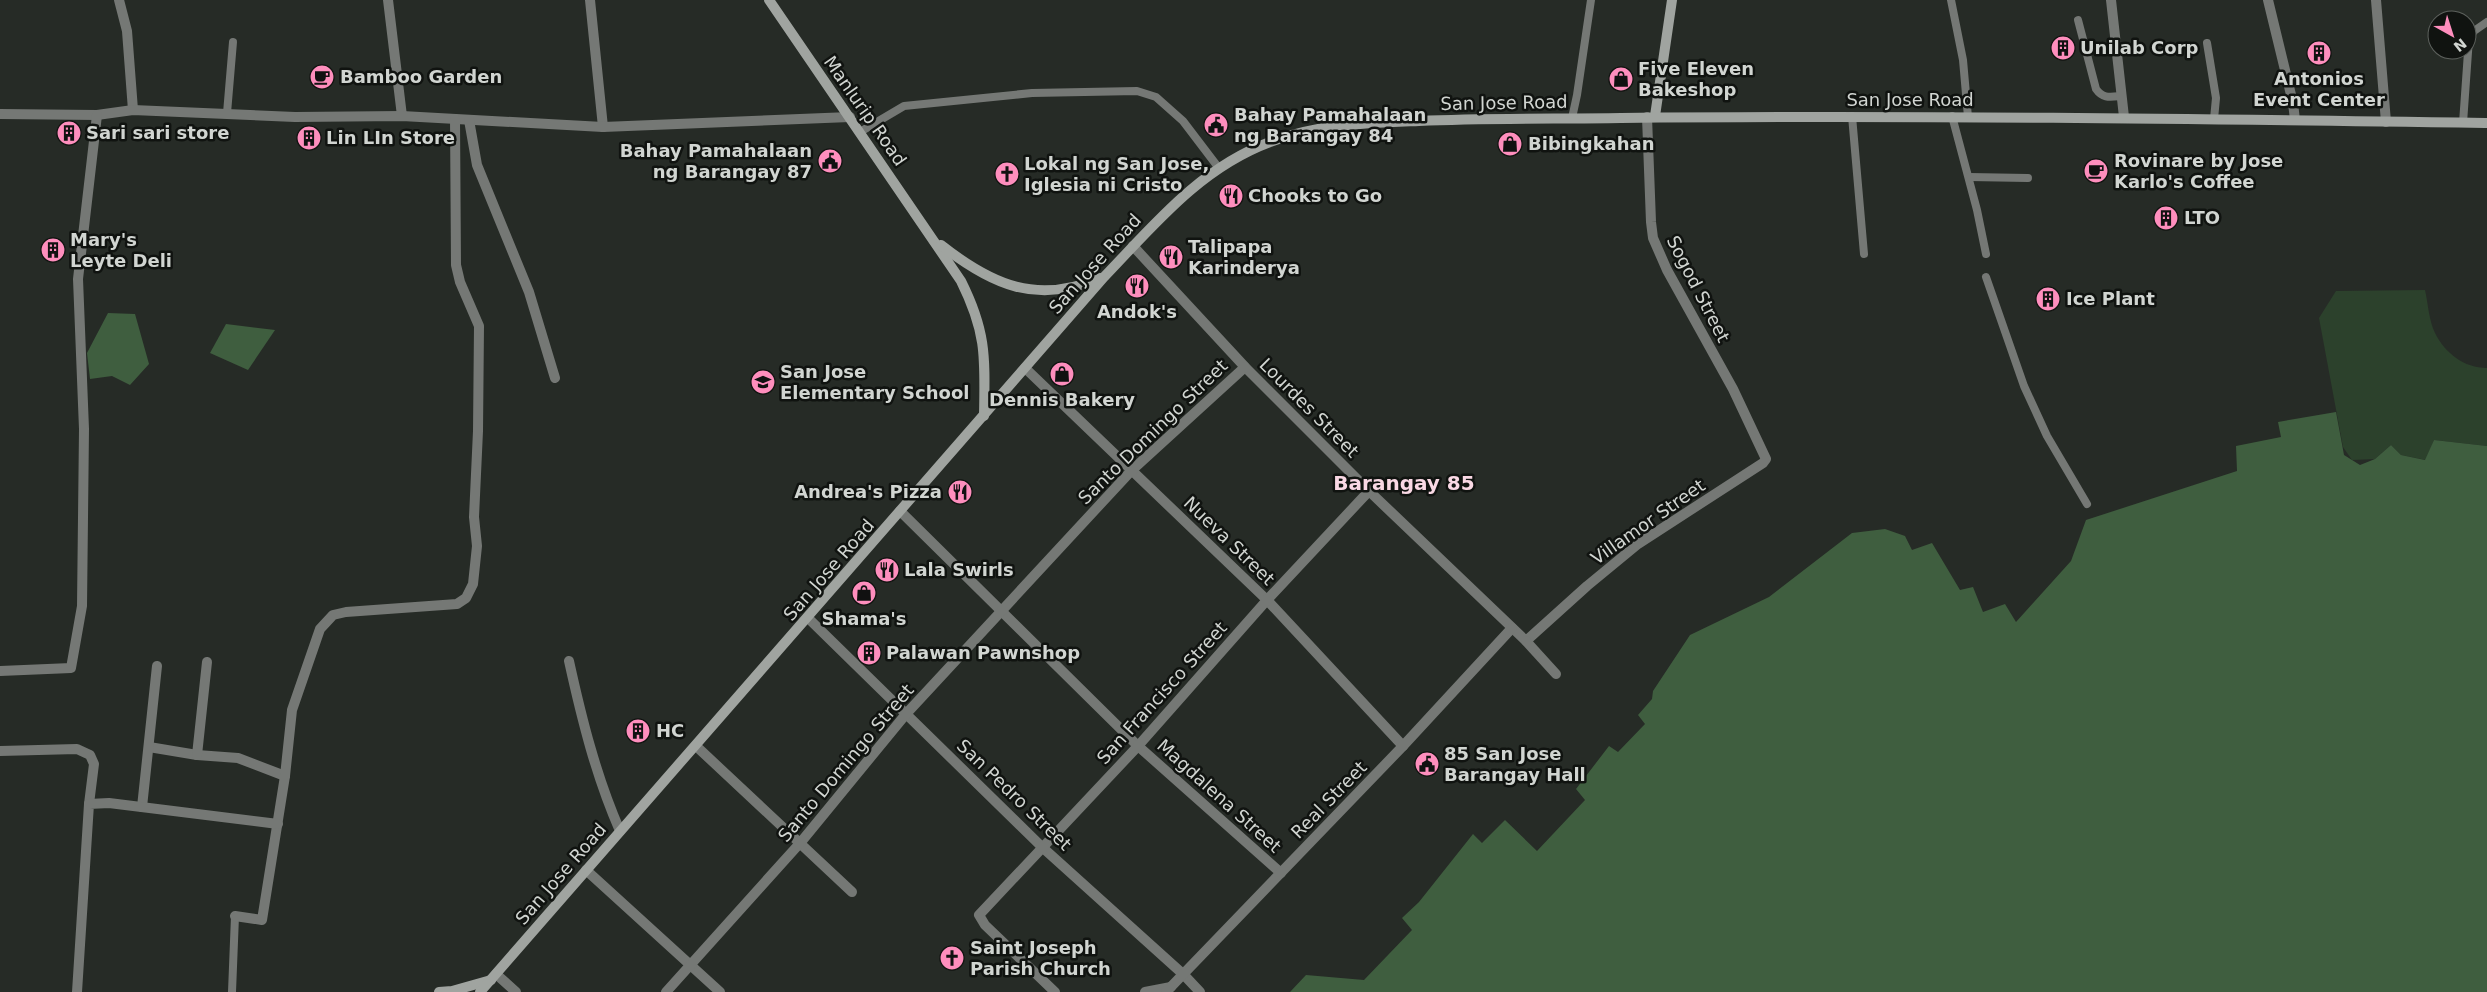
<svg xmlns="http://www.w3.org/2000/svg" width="2487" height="992" font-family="'DejaVu Sans',sans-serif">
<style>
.green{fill:#2c412c}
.water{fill:#3f5e3f}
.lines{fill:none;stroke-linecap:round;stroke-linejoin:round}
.lane{stroke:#757875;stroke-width:8}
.street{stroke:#757875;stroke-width:10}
.secondary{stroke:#a0a4a0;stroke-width:10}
.labels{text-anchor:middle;stroke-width:5;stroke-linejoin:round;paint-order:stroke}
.poi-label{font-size:18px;font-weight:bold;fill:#d1d5d1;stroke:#101310;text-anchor:start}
.street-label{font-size:18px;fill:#d1d5d1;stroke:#101310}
.quarter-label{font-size:20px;font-weight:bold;fill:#f9d8e4;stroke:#101310}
</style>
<rect width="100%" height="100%" fill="#262b26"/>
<path class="green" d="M2425 290C2428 303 2429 321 2435 333 2445 353 2464 368 2487 368V446L2434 440 2426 460 2401 455 2391 445 2375 459 2352 460 2343 447 2319 318 2336 291Z"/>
<g class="water">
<path d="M108 313 135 314 149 364 130 385 112 376 90 379 87 353Z"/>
<path d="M226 324 275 330 248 370 210 353Z"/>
<path d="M2336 412 2344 455 2360 465 2375 459 2391 445 2401 455 2425 460 2434 440 2487 446V992H1290L1306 975 1364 980 1412 930 1402 918 1419 902 1473 834 1482 843 1505 820 1537 851 1585 800 1576 789 1609 746 1618 752 1645 724 1638 715 1652 699 1653 691 1690 635 1769 597 1852 533 1885 529 1905 536 1912 550 1932 543 1960 590 1973 587 1983 612 2005 604 2016 622 2071 561 2086 520 2237 471 2236 446 2281 437 2278 422Z"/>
</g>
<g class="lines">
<g class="lane">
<path d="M1951 0 1963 60 1968 117"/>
<path d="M2078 20 2096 89C2103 99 2110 97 2122 96"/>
<path d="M2207 43 2216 98 2214 119"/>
<path d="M227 113 233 42"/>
<path d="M1852 116 1864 254"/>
<path d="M1952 116 1977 210 1986 254"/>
<path d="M1572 118 1577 95 1591 0"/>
<path d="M2463 123 2469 38 2474 31 2487 22"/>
<path d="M860 132 904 106 1032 93 1137 91 1156 97 1183 121 1218 167"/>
<path d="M1969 177 2028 178"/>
<path d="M1986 277 2024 386 2047 436 2087 504"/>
<path d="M232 992 235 916"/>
</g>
<g class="street">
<path d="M119 0 127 31 133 110"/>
<path d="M388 0 402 116"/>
<path d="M590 0 603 127"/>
<path d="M2111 0 2124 117"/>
<path d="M2268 0 2293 103 2295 120"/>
<path d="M2376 0 2386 122"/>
<path d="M0 114 97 115 133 110 295 117 402 116 603 127 850 117"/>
<path d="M469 120 477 165 529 292 555 378"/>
<path d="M1133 246 1245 367 1369 491 1526 641 1587 586 1638 544 1763 463 1766 459 1733 389 1667 270 1653 238 1651 222 1647 117"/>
<path d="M1025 368 1267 600 1403 746"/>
<path d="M900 511 1138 746 1281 873"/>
<path d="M808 618 1042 847 1184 975 1200 992"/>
<path d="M1526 641 1556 674"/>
<path d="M569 661C582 720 596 776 620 831"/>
<path d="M0 671 71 668 82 606 84 429 78 279 97 115"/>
<path d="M696 746 852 892"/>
<path d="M149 747 197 755 238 758 285 776"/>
<path d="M0 751 77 749 90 755 94 764 89 804"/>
<path d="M197 755 207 662"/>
<path d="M142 807 157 666"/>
<path d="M586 870 720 992"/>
<path d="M235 916 262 920 285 776 292 710 320 629 333 615 346 612 457 604 466 598 473 584 477 546 474 517 478 431 479 326 460 282 456 265 455 119"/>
<path d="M496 974 516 992"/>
<path d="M77 992 89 804 109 803 278 824"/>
<path d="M666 992 801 842 906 714 1131 471 1245 367"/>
<path d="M1055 992 985 925 979 915 1138 746 1267 600 1369 491"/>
<path d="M1145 992 1171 987"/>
<path d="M1166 992 1403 746 1512 628"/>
</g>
<g class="secondary">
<path d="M769 0 961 281C987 333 985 358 984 416"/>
<path d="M1655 116 1672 0"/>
<path d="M941 245C992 285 1037 305 1100 278"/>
<path d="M439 992 452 991 491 980"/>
<path d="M480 992 1104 277C1154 225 1200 168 1270 142 1317 124 1369 123 1419 121 1486 118 1554 119 1621 118 1910 115 2198 119 2487 123"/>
</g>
</g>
<defs>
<symbol id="building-disc" viewBox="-11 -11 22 22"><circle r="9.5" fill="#fe8ebd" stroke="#101310"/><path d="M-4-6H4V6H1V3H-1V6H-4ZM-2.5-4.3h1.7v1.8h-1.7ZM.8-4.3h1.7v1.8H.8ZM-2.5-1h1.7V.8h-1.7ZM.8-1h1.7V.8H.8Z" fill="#111"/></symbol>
<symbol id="cafe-disc" viewBox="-11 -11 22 22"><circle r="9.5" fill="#fe8ebd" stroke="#101310"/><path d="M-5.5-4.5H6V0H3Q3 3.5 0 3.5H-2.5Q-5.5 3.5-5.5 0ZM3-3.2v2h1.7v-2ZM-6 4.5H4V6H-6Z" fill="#111"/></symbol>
<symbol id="shop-disc" viewBox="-11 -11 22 22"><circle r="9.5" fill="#fe8ebd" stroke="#101310"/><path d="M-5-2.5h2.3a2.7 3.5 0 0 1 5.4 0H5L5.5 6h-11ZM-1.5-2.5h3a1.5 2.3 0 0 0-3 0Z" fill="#111"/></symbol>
<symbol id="civic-disc" viewBox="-11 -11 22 22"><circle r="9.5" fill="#fe8ebd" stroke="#101310"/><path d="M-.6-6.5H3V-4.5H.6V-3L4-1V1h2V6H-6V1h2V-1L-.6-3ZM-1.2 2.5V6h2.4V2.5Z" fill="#111"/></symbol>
<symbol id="church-disc" viewBox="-11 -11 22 22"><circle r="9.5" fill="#fe8ebd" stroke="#101310"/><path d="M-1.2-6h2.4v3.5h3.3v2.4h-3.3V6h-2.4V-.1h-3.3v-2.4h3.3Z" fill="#111"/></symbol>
<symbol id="restaurant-disc" viewBox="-11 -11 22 22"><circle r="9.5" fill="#fe8ebd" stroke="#101310"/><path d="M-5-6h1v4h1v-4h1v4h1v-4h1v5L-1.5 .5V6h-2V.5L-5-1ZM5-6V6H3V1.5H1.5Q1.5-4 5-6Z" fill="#111"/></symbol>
<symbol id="school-disc" viewBox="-11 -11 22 22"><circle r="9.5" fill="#fe8ebd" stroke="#101310"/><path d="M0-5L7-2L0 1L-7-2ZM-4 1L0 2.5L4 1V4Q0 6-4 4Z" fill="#111"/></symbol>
</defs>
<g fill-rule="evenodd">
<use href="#building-disc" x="2049" y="34" width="28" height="28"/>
<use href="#building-disc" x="2305" y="39" width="28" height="28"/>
<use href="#cafe-disc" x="308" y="63" width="28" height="28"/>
<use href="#shop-disc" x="1607" y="65" width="28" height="28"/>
<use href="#civic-disc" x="1202" y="111" width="28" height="28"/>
<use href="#building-disc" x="55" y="119" width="28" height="28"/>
<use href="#building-disc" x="295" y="124" width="28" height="28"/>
<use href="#shop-disc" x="1496" y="130" width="28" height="28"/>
<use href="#civic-disc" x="816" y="147" width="28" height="28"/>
<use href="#cafe-disc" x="2082" y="157" width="28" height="28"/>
<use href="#church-disc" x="993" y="160" width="28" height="28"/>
<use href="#restaurant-disc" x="1217" y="182" width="28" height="28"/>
<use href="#building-disc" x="2152" y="204" width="28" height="28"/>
<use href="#building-disc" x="39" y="236" width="28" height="28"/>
<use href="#restaurant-disc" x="1157" y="243" width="28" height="28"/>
<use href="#restaurant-disc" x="1123" y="272" width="28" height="28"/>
<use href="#building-disc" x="2034" y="285" width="28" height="28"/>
<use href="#shop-disc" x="1048" y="360" width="28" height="28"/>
<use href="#school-disc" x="749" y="368" width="28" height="28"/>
<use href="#restaurant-disc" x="946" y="478" width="28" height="28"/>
<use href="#restaurant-disc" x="873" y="556" width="28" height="28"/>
<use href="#shop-disc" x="850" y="579" width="28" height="28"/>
<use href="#building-disc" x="855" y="639" width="28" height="28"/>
<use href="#building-disc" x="624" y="717" width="28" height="28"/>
<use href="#civic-disc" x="1413" y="750" width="28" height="28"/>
<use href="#church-disc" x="938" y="944" width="28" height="28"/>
</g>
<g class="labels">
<g class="poi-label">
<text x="2080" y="54">Unilab Corp</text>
<text x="1638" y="75">Five Eleven<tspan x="1638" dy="21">Bakeshop</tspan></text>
<text x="340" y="83">Bamboo Garden</text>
<text x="2319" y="85" text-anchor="middle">Antonios<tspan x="2319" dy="21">Event Center</tspan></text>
<text x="1234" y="121">Bahay Pamahalaan<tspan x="1234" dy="21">ng Barangay 84</tspan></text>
<text x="86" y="139">Sari sari store</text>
<text x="326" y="144">Lin LIn Store</text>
<text x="1528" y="150">Bibingkahan</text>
<text x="812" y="157" text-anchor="end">Bahay Pamahalaan<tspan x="812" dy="21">ng Barangay 87</tspan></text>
<text x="2114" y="167">Rovinare by Jose<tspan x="2114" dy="21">Karlo's Coffee</tspan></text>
<text x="1024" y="170">Lokal ng San Jose,<tspan x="1024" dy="21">Iglesia ni Cristo</tspan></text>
<text x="1248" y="202">Chooks to Go</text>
<text x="2184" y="224">LTO</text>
<text x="70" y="246">Mary's<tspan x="70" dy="21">Leyte Deli</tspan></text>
<text x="1188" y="253">Talipapa<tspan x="1188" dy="21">Karinderya</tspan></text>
<text x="2066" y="305">Ice Plant</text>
<text x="1137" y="318" text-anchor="middle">Andok's</text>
<text x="780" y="378">San Jose<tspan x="780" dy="21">Elementary School</tspan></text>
<text x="1062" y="406" text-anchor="middle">Dennis Bakery</text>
<text x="942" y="498" text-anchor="end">Andrea's Pizza</text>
<text x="904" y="576">Lala Swirls</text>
<text x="864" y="625" text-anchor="middle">Shama's</text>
<text x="886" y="659">Palawan Pawnshop</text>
<text x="656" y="737">HC</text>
<text x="1444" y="760">85 San Jose<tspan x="1444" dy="21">Barangay Hall</tspan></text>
<text x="970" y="954">Saint Joseph<tspan x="970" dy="21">Parish Church</tspan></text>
</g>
<g class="street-label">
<text x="1910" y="106">San Jose Road</text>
<text transform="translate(1504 103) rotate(-1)" y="6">San Jose Road</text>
<text transform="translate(865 111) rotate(55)" y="6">Manlurip Road</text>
<text transform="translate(1095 264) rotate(-48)" y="6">San Jose Road</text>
<text transform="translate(1698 289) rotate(63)" y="6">Sogod Street</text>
<text transform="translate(1309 408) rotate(45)" y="6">Lourdes Street</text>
<text transform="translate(1153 432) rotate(-44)" y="6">Santo Domingo Street</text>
<text transform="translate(1648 522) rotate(-35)" y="6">Villamor Street</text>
<text transform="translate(1229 541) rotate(44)" y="6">Nueva Street</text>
<text transform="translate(829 570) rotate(-49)" y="6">San Jose Road</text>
<text transform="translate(1162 693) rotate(-48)" y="6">San Francisco Street</text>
<text transform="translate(846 763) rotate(-50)" y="6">Santo Domingo Street</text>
<text transform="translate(1014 795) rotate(44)" y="6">San Pedro Street</text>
<text transform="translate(1219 796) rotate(42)" y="6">Magdalena Street</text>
<text transform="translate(1329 800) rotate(-46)" y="6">Real Street</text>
<text transform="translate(561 874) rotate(-49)" y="6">San Jose Road</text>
</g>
<g class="quarter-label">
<text x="1404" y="490">Barangay 85</text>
</g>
</g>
<g transform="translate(2452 35) rotate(141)"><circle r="24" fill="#101310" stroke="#5d615d"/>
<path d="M0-4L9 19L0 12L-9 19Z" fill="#fe8ebd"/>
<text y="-8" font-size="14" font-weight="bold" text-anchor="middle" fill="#d1d5d1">N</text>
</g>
</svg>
